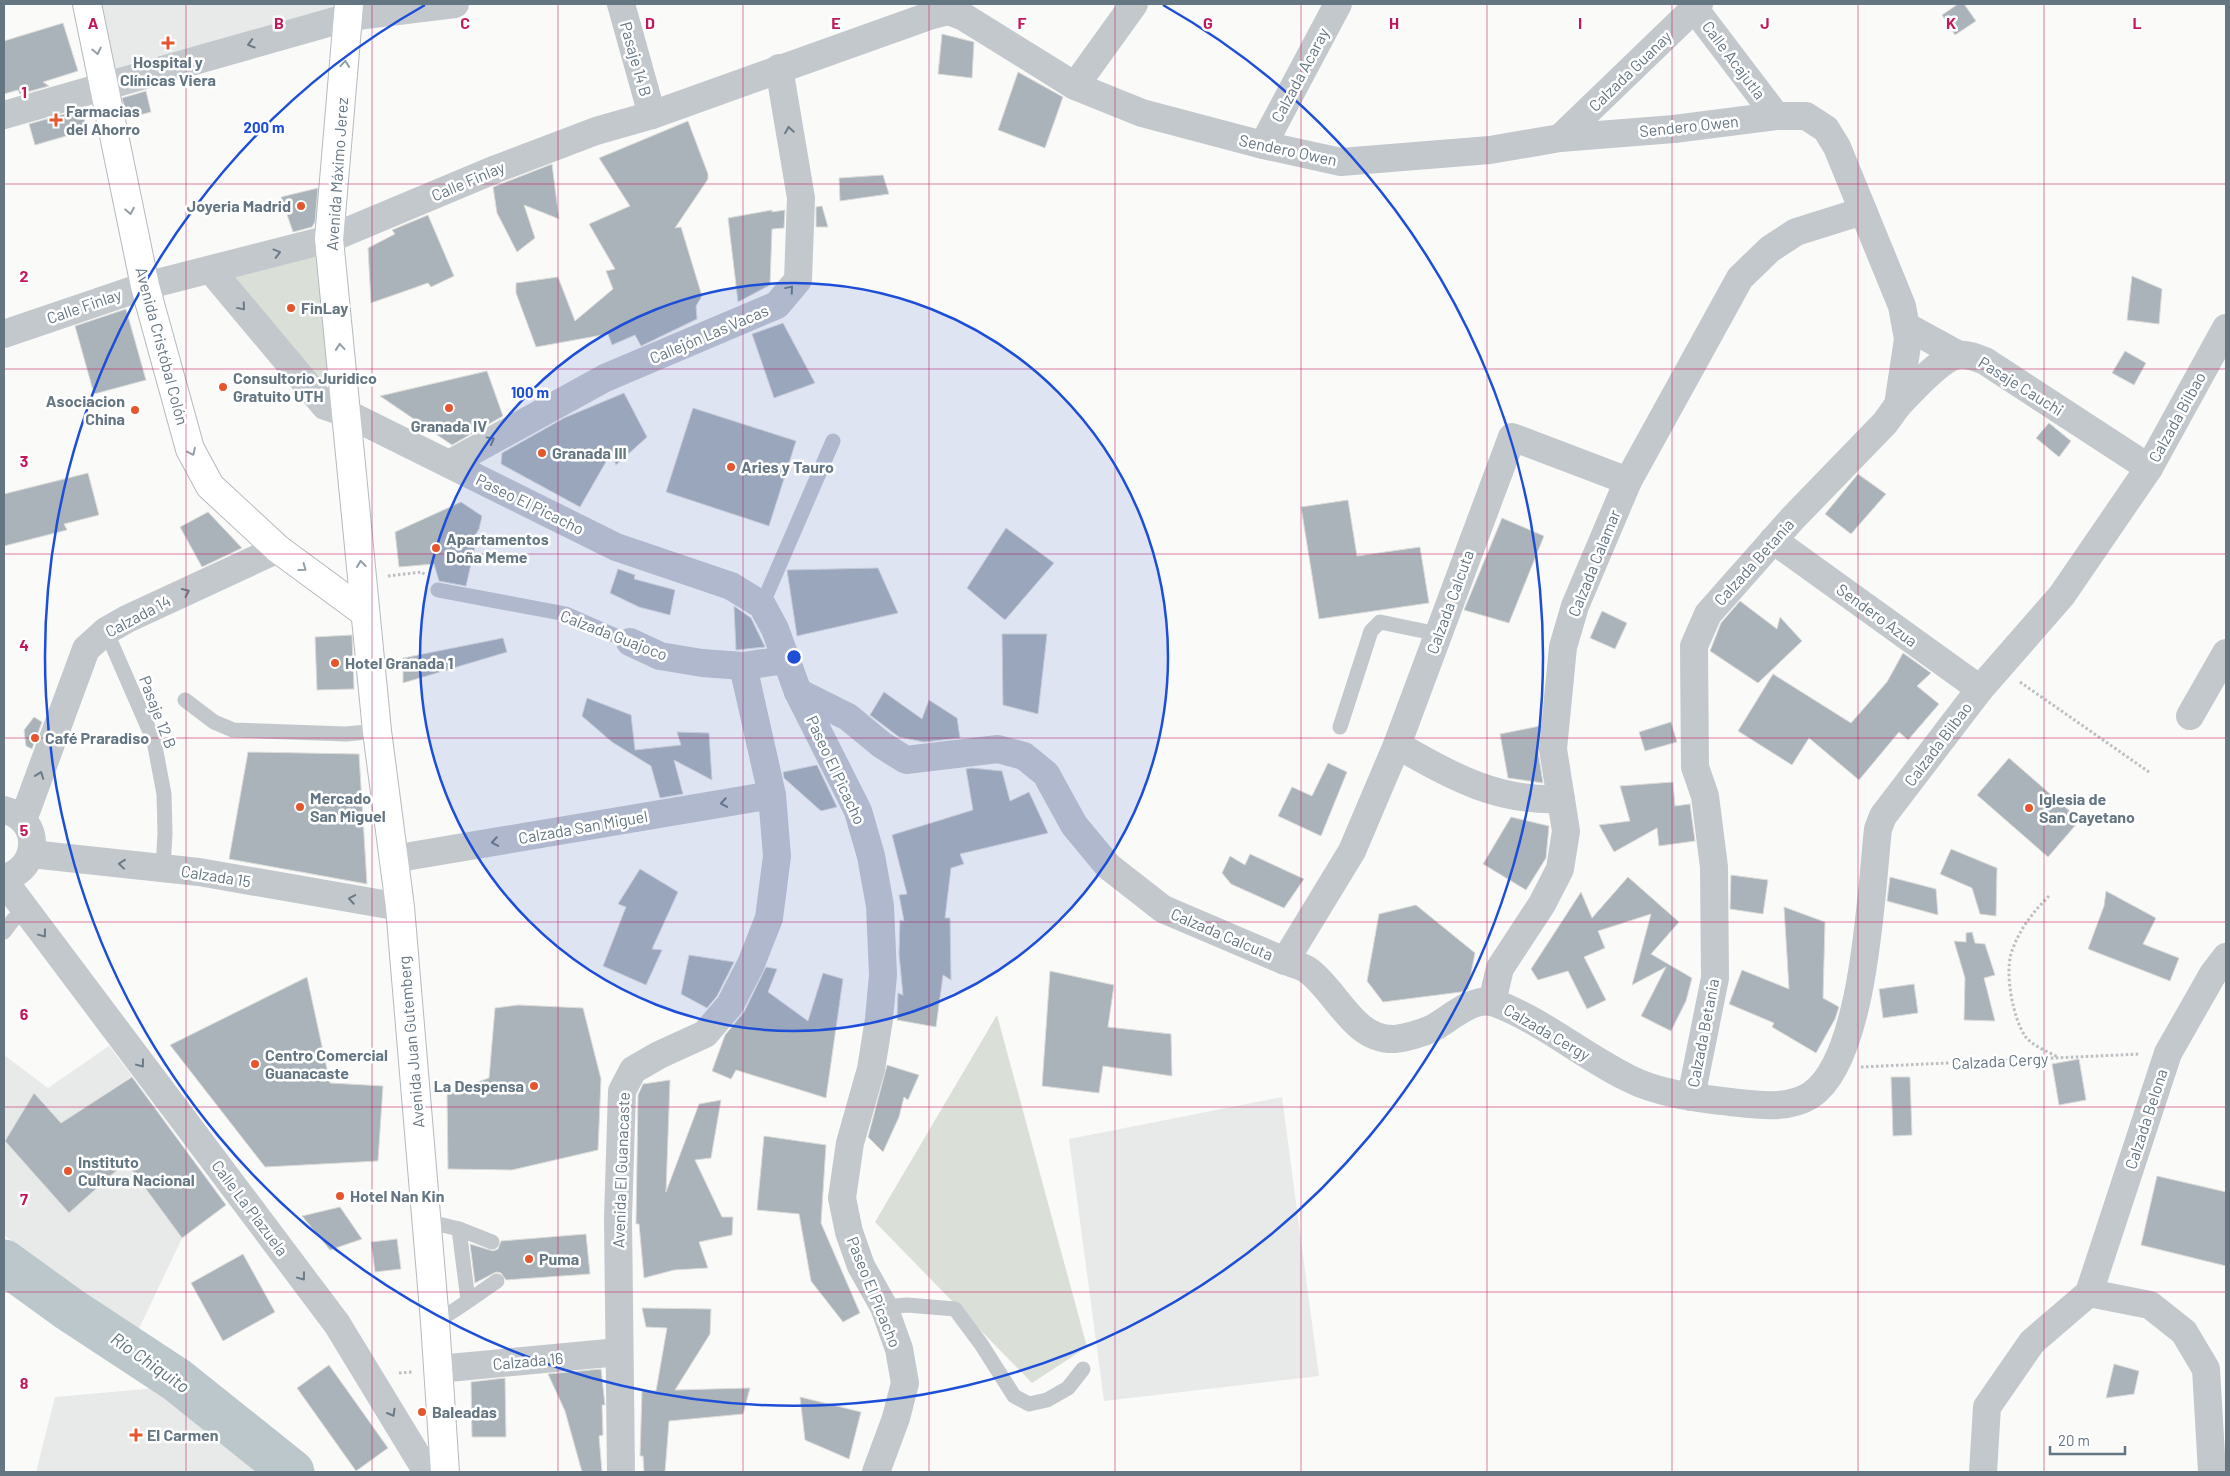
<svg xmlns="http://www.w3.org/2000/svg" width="2230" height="1476" font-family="Barlow,sans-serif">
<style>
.built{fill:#e8e9e9}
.green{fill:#dadfd7}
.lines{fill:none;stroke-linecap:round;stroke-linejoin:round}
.river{stroke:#bbc7cb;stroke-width:45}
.building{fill:#aab3b9;stroke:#dcdcda}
.secondary-casing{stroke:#b3babf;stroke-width:30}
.path{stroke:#bbbfc2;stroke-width:3;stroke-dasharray:2.5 2.5;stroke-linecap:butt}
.service{stroke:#c3c8cc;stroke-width:15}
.minor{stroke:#c3c8cc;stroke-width:28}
.tertiary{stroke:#c3c8cc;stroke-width:28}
.secondary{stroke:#fff;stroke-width:28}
.oneway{stroke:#6a7a87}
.oneway2{stroke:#939fa8}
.grid{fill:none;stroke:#c2185b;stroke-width:1;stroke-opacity:0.55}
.ring{fill:none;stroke:#1d4ed8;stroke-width:2.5}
.poi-dot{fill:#e4572e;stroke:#fff;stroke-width:2}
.labels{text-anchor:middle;stroke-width:5;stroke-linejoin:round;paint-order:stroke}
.street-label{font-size:16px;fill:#657683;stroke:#fff}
.poi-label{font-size:16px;font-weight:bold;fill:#657683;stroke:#fff;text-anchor:start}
.water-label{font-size:18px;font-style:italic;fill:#60757c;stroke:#fff}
.grid-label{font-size:16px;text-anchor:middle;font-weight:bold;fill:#c2185b;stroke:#fff;stroke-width:5;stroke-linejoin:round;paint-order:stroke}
.centre{fill:#1d4ed8;stroke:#fff;stroke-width:2.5}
.ring-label{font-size:15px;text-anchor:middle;font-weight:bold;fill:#1d4ed8;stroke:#fff;stroke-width:5;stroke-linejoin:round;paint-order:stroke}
</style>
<rect width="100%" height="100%" fill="#fafaf8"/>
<g class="built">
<path d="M100 4H342V14L114 72Z"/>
<path d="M109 1046 132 1076 86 1107 182 1238 136 1335 4 1235V1055L48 1088Z"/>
<path d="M1282 1097 1319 1376 1104 1401 1069 1139Z"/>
<path d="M168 1387 274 1472H36L55 1397Z"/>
</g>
<g class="green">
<path d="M318 252 328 374 316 379 228 276Z"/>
<path d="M997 1015 1087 1347 1032 1383 875 1222Z"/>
</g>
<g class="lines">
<path class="river" d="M4 1262 69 1309 177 1380 292 1472"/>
</g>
<g class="building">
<path d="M1958 4H1964L1976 21 1955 35 1942 15Z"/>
<path d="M63 23 78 71 43 82 49 86 20 94 18 90 4 94V41Z"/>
<path d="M942 34 974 42 972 78 938 74Z"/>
<path d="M1018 72 1063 97 1045 148 998 130Z"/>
<path d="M146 91 151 112 127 118 122 98Z"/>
<path d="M82 109 87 130 35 145 29 124Z"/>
<path d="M688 121 708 174V179L675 228 681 227 702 296 696 306 697 319 641 346 635 335 612 345 608 334 536 347 516 293V283L558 277 575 321 613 289 606 271 615 269 589 224 630 206 599 158Z"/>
<path d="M552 164 559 219 524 205 535 238 517 252 497 213 493 187Z"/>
<path d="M883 175 889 194 840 201 839 178Z"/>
<path d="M318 188 315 222 312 227 293 232 281 197Z"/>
<path d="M822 206 828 227H816V207Z"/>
<path d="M772 210V212L785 210 784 228 772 229 770 285 738 302 728 218Z"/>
<path d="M428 215 454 276 431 287 428 283 371 303 368 248 395 234 392 230Z"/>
<path d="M2132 276 2162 289 2159 324 2127 320Z"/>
<path d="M126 309 146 380 94 394 75 326Z"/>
<path d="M783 323 815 383 774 398 752 334Z"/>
<path d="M2125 351 2146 363 2134 385 2112 373Z"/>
<path d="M487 371 503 416 452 445 380 396Z"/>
<path d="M624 393 647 437 616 465 611 453 580 507 501 464 502 453 564 418Z"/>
<path d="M693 408 796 441 769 526 666 492Z"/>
<path d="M2049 423 2071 441 2059 457 2036 438Z"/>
<path d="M88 473 99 515 64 524 67 530 4 546V494Z"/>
<path d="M1858 474 1886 494 1851 534 1825 514Z"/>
<path d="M1348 500 1357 556 1420 547 1429 603 1319 619 1301 507Z"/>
<path d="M461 502 482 516 479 529 473 539 476 542 466 586 439 581 434 564 399 567 395 532Z"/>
<path d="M208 512 242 548 202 567 180 527Z"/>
<path d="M1502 518 1544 536 1509 623 1464 610Z"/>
<path d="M1006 528 1054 563 1005 620 967 588Z"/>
<path d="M878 568 898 613 797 636 787 570Z"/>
<path d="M618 569 635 575 634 579 675 590 670 615 639 607 610 593Z"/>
<path d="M1740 601 1777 629 1780 617 1802 641 1758 683 1710 651 1721 623Z"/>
<path d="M734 606 751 618 765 647 736 650Z"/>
<path d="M1602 611 1627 623 1615 649 1590 638Z"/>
<path d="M1002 634H1047L1038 714 1003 705Z"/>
<path d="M352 635 354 689 317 690 315 637Z"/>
<path d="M503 638 507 652 403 683V658Z"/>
<path d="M1903 653 1931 673 1917 686 1939 704 1908 740 1899 732 1859 780 1809 738 1792 765 1738 731 1773 674 1851 723 1887 682Z"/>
<path d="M884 692 922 719 929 700 957 718 960 738 924 742 899 737 870 715Z"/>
<path d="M587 698 631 715 635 750 681 745 677 732 709 733 712 780 674 760 683 794 660 798 651 766 612 742 582 716Z"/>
<path d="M34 717 42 722 32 749 26 746 24 730Z"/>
<path d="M1671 722 1677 742 1645 751 1639 732Z"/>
<path d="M1540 726 1538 751 1543 783 1508 778 1500 734Z"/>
<path d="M248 752 359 754 367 884 229 859Z"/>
<path d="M2009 758 2080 820 2048 857 1977 795Z"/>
<path d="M1328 763 1347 772 1321 836 1278 816 1292 787 1312 796Z"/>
<path d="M817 765 837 807 821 811 784 778 783 772Z"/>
<path d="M971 768 1002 771 1010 801 1029 792 1048 833 960 854 964 864 951 868 945 918H950L951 980 943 975 936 1027 897 1020 898 993 903 995 899 954 900 920 904 921 899 895 907 894 892 835 973 810 966 769Z"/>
<path d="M1673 782 1675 806 1690 804 1695 841 1659 846 1657 828 1614 852 1599 825 1630 821 1620 786Z"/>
<path d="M1511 817 1549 826 1546 858 1526 890 1483 864Z"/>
<path d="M1951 849 1997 868 1996 916 1980 914 1972 888 1940 874Z"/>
<path d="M1250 854 1304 879 1284 908 1231 884 1222 873 1230 856 1245 865Z"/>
<path d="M640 869 678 892 652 949 662 950 646 985 603 966 626 907 618 904Z"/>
<path d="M1731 875 1768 880 1763 914 1730 909Z"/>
<path d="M1628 877 1679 922 1651 954 1692 978 1686 1001 1671 1031 1641 1016 1666 967 1632 985 1651 914 1598 931 1605 948 1584 957 1606 1000 1587 1009 1568 971 1538 980 1531 969 1581 892 1592 918Z"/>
<path d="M1890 877 1936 889 1938 915 1887 901Z"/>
<path d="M2106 891 2156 918 2143 944 2179 958 2170 981 2088 949 2104 906Z"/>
<path d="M1416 905 1475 953 1468 989 1461 992 1383 1002 1367 981 1379 914Z"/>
<path d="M1784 907 1825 922 1823 998 1839 1007 1835 1019 1816 1053 1772 1027 1774 1023 1729 1004 1742 970 1789 989Z"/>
<path d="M1972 932 1975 943 1985 944 1995 975 1984 978 1995 1021 1964 1020 1965 978 1954 941 1966 942V933Z"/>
<path d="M689 955 734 962 717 996 707 1008 681 994Z"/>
<path d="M766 967 777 969 768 992 808 1021 823 973 843 979 826 1098 736 1070 731 1079 712 1071 725 1035 744 1012Z"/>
<path d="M1050 971 1114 985 1108 1027 1171 1034 1172 1076 1103 1066 1099 1093 1042 1086Z"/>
<path d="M307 977 330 1083 383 1086 378 1161 265 1167 170 1045Z"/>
<path d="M1914 984 1918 1013 1883 1018 1879 989Z"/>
<path d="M518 1005 583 1008 601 1079 598 1150 512 1170 448 1169 447 1093 489 1078 495 1008Z"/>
<path d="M2079 1059 2086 1100 2059 1105 2052 1064Z"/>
<path d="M887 1065 919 1075 908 1100 904 1097 899 1117 883 1152 868 1137Z"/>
<path d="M132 1077 226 1205 182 1238 126 1162 69 1213 5 1141 34 1093 61 1123Z"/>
<path d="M1891 1077H1910L1912 1135 1893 1136Z"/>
<path d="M670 1080 666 1192 699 1104 721 1100 711 1158 695 1160 722 1217H733L732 1235 699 1242 708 1268 674 1270 644 1278 639 1224H636L638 1095 643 1084Z"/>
<path d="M764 1136 826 1145 821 1223 860 1313 843 1322 811 1281 799 1214 757 1210Z"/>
<path d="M2157 1176 2226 1192V1266L2141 1245Z"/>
<path d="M340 1207 362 1239 330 1250 302 1216Z"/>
<path d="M586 1234 590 1274 506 1280 501 1273 496 1272 475 1283 470 1244 493 1251 498 1249 501 1241Z"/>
<path d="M397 1239 401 1269 375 1272 371 1242Z"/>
<path d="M243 1254 275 1312 223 1341 191 1283Z"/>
<path d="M642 1308 711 1309 710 1334 675 1390 750 1388 743 1414 669 1421 665 1472H644L643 1456H640L642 1391H656L667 1328 646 1327Z"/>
<path d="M2114 1364 2139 1371 2134 1394 2106 1398Z"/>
<path d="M329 1365 388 1448 356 1471 297 1388Z"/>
<path d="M601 1369 605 1405H602L603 1435 599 1436 602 1472H582L565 1411 548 1374Z"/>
<path d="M505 1378 506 1437H472L471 1382Z"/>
<path d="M800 1397 861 1412 849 1459 805 1440Z"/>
</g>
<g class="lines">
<defs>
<g id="secondary">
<path d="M87 4 145 286 190 449 210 486 278 549 365 613"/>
<path d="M349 4 329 239 377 731 400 907 435 1322 445 1472"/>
</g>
</defs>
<use href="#secondary" class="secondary-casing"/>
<g class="path">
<path d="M388 576 422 572 425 575"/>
<path d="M2020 682 2149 772"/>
<path d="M2049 896C2033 912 2018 931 2011 954 2005 975 2013 1018 2025 1036 2031 1045 2048 1052 2058 1057"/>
<path d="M1861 1067 2140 1054"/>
<path d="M399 1373 412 1372"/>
</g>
<g class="service">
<path d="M438 590 566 614 630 642"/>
<path d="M762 605 833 441"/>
<path d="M106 631 154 741 164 794 165 833 163 868"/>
<path d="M185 700 214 722 233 730 346 734 377 731"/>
<path d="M1340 727 1371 631 1380 622 1438 634"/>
<path d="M4 932 13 920 26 911"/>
<path d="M426 1221 459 1229 492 1242"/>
<path d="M459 1229 468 1300"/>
<path d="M884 1307 907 1305 955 1309 981 1344 1014 1396 1029 1404 1047 1400 1068 1388 1083 1369"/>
<path d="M435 1322C457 1310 476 1295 497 1281"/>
</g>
<g class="minor">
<path d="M621 4 652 115"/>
<path d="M1691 4 1776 116"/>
<path d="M1075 86 1134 4"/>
<path d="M4 115 349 17 455 4"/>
<path d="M1560 138 1699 4"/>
<path d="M1263 145 1338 4"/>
<path d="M211 270 325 406 346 413"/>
<path d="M1906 326 1959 355"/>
<path d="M4 334 145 286 329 239 496 169 596 131 652 115 929 16 948 11 964 17 1075 86 1142 113 1263 145 1341 162 1490 150 1560 138 1674 129 1776 116H1806L1826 129 1837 147 1902 306 1908 339 1898 405 1885 423 1792 519 1708 614 1694 646 1695 767 1705 796 1714 867 1715 978 1691 1097"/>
<path d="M1898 405C1911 392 1941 357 1959 355 1968 354 1977 358 1985 361L2149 468"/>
<path d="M449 464 605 378 777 305 798 280 801 198 779 68"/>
<path d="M1773 540 1980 689"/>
<path d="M630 642 660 656 702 663 743 666 785 660"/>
<path d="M798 692 848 717 882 745 906 760 998 749 1024 756 1046 774 1074 825 1108 866 1163 909 1285 961 1352 851 1397 745 1512 437 1628 481"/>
<path d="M2190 716 2226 653"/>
<path d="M1397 745C1452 776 1496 802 1561 799"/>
<path d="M31 854 199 872 400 907"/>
<path d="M393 859 772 795"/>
<path d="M4 881 337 1324 427 1472"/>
<path d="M1285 961C1293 964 1303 966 1309 971 1338 993 1354 1041 1395 1039 1405 1038 1423 1033 1433 1028 1450 1019 1474 995 1495 1003 1543 1021 1583 1056 1628 1078 1659 1094 1697 1098 1730 1102 1757 1105 1788 1110 1811 1095 1865 1059 1871 891 1878 829L1883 816 1980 689 2062 595 2149 468 2226 328"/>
<path d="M1492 1002 1500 968 1542 904 1560 869 1566 831 1553 749 1563 647 1575 606 1628 481 1740 278 1770 249 1796 232 1863 211"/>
<path d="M2089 1293 2168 1053 2213 974 2226 957"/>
<path d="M438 1369 619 1352"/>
<path d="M621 1472 618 1218 622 1091 633 1070 659 1055 705 1034 730 1005 751 964 769 918 777 856 772 795 743 666"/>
</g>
<g class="tertiary">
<path d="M346 413 616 547 731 586 762 605 775 629 798 692 858 811 871 856 880 906 883 975 879 1019 871 1069 850 1143 842 1198 849 1232 861 1266 884 1307 899 1349 905 1383 896 1418 876 1472"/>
<path d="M4 810C42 819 41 868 4 878"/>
<path d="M23 820 86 649 106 631 127 619 278 549"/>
<path d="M1983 1472 1987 1407 2032 1342 2089 1293 2150 1305 2184 1332 2206 1369 2212 1472"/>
</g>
<use href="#secondary" class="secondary"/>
</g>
<defs><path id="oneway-chevron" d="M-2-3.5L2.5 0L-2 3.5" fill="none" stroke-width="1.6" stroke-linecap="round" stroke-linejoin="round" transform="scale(1.25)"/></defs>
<g class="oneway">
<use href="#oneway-chevron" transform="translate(251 44) rotate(164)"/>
<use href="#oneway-chevron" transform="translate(789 130) rotate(-99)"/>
<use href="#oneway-chevron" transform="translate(277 253) rotate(-15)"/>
<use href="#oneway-chevron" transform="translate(790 289) rotate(-50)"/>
<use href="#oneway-chevron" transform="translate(242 307) rotate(50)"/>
<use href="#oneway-chevron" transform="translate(491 440) rotate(-29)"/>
<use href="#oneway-chevron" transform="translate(186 592) rotate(-25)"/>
<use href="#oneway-chevron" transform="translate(40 775) rotate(-70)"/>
<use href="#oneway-chevron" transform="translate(724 803) rotate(170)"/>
<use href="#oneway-chevron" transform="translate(495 842) rotate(170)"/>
<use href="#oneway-chevron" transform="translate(122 864) rotate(-174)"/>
<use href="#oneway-chevron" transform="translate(352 899) rotate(-170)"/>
<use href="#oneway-chevron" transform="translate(43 934) rotate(53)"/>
<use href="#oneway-chevron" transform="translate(141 1064) rotate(53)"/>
<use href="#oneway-chevron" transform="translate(302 1277) rotate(53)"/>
<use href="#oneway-chevron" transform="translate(392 1413) rotate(60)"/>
</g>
<g class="oneway2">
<use href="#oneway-chevron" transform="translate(97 51) rotate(78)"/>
<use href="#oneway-chevron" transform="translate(345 64) rotate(-85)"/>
<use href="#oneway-chevron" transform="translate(130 211) rotate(79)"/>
<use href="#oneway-chevron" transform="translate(340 347) rotate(-95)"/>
<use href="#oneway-chevron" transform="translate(192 452) rotate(65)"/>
<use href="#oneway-chevron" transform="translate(361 564) rotate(-96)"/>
<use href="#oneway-chevron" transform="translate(303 568) rotate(36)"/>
</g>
<path class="grid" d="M186 4V1472M372 4V1472M558 4V1472M743 4V1472M929 4V1472M1115 4V1472M1301 4V1472M1487 4V1472M1672 4V1472M1858 4V1472M2044 4V1472M4 184H2226M4 369H2226M4 554H2226M4 738H2226M4 922H2226M4 1107H2226M4 1292H2226"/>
<circle cx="794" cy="657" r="374" fill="#1d4ed8" fill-opacity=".12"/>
<g class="ring">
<circle cx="794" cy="657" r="374"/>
<path d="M1163 5A749 749 0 1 1 425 5"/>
</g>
<g class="poi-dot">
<path d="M165.5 35.5h5v5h5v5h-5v5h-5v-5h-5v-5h5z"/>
<path d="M53.5 112.5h5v5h5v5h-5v5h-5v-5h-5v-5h5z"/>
<circle cx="301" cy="206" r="5"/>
<circle cx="291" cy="308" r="5"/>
<circle cx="223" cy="387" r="5"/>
<circle cx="449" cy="408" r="5"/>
<circle cx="135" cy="410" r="5"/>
<circle cx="542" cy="453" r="5"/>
<circle cx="731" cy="467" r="5"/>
<circle cx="436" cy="548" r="5"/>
<circle cx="335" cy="663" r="5"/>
<circle cx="35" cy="738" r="5"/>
<circle cx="300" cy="807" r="5"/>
<circle cx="2029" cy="808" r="5"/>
<circle cx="255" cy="1064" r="5"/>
<circle cx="534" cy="1086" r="5"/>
<circle cx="68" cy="1171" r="5"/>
<circle cx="340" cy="1196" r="5"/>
<circle cx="529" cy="1259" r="5"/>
<circle cx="422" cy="1412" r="5"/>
<path d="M133.5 1427.5h5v5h5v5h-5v5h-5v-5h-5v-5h5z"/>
</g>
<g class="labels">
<g class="street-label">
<text transform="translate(636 59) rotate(74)" y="6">Pasaje 14 B</text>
<text transform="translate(1734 60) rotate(53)" y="6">Calle Acajutla</text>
<text transform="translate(1630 71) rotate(-44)" y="6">Calzada Guanay</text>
<text transform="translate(1300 75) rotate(-62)" y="6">Calzada Acaray</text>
<text transform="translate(1689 126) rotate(-6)" y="6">Sendero Owen</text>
<text transform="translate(1288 150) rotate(12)" y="6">Sendero Owen</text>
<text transform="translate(337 174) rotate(-86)" y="6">Avenida Máximo Jerez</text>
<text transform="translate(468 181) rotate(-23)" y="6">Calle Finlay</text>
<text transform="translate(84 306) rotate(-19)" y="6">Calle Finlay</text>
<text transform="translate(709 334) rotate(-23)" y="6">Callejón Las Vacas</text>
<text transform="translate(162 346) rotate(75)" y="6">Avenida Cristóbal Colón</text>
<text transform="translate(2021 386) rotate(32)" y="6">Pasaje Cauchi</text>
<text transform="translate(2177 417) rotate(-61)" y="6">Calzada Bilbao</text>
<text transform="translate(530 504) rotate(26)" y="6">Paseo El Picacho</text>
<text transform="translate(1754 562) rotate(-48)" y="6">Calzada Betania</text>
<text transform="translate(1594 563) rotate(-68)" y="6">Calzada Calamar</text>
<text transform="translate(1450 602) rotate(-70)" y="6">Calzada Calcuta</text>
<text transform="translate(1877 615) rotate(36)" y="6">Sendero Azua</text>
<text transform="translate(138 616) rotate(-28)" y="6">Calzada 14</text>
<text transform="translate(614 635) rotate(21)" y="6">Calzada Guajoco</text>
<text transform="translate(158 712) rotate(69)" y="6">Pasaje 12 B</text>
<text transform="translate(1938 744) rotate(-53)" y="6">Calzada Bilbao</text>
<text transform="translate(836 770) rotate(65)" y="6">Paseo El Picacho</text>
<text transform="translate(583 827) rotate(-10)" y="6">Calzada San Miguel</text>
<text transform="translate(216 876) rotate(9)" y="6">Calzada 15</text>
<text transform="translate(1222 934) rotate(23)" y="6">Calzada Calcuta</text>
<text transform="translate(1547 1032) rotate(30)" y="6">Calzada Cergy</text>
<text transform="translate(1703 1033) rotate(-79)" y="6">Calzada Betania</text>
<text transform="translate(411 1042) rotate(-95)" y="6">Avenida Juan Gutemberg</text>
<text transform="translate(2000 1061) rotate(-3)" y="6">Calzada Cergy</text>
<text transform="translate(2146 1119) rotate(-72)" y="6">Calzada Belona</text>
<text transform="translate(621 1170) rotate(-88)" y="6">Avenida El Guanacaste</text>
<text transform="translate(250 1208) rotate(53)" y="6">Calle La Plazuela</text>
<text transform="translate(874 1292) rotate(68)" y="6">Paseo El Picacho</text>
<text transform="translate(528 1361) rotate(-5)" y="6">Calzada 16</text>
</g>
<g class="poi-label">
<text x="168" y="68" text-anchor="middle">Hospital y<tspan x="168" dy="18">Clínicas Viera</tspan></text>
<text x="66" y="117">Farmacias<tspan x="66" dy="18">del Ahorro</tspan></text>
<text x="291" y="212" text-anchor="end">Joyeria Madrid</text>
<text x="301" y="314">FinLay</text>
<text x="233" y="384">Consultorio Juridico<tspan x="233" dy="18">Gratuito UTH</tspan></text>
<text x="125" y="407" text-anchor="end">Asociacion<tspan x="125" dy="18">China</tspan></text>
<text x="449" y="432" text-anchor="middle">Granada IV</text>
<text x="552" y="459">Granada III</text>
<text x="741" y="473">Aries y Tauro</text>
<text x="446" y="545">Apartamentos<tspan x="446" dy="18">Doña Meme</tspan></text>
<text x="345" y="669">Hotel Granada 1</text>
<text x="45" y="744">Café Praradiso</text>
<text x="310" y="804">Mercado<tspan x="310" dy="18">San Miguel</tspan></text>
<text x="2039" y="805">Iglesia de<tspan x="2039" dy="18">San Cayetano</tspan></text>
<text x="265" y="1061">Centro Comercial<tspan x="265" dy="18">Guanacaste</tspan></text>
<text x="524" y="1092" text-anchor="end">La Despensa</text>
<text x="78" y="1168">Instituto<tspan x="78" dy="18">Cultura Nacional</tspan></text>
<text x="350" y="1202">Hotel Nan Kin</text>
<text x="539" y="1265">Puma</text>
<text x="432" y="1418">Baleadas</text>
<text x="147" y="1441">El Carmen</text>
</g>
<g class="water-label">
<text transform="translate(150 1363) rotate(35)" y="6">Río Chiquito</text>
</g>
</g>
<g class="grid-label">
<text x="93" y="29">A</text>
<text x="279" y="29">B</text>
<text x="465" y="29">C</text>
<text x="650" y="29">D</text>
<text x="836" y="29">E</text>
<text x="1022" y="29">F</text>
<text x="1208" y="29">G</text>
<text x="1394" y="29">H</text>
<text x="1580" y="29">I</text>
<text x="1765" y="29">J</text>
<text x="1951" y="29">K</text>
<text x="2137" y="29">L</text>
<text x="24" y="98">1</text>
<text x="24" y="282">2</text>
<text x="24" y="467">3</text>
<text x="24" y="651">4</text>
<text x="24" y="836">5</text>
<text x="24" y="1020">6</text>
<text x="24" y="1205">7</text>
<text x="24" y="1389">8</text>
</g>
<circle cx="794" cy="657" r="8" class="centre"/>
<g class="ring-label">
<text x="264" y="133">200 m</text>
<text x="530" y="398">100 m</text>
</g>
<rect width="2230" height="1476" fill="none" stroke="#657683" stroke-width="10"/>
<path d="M2050 1446v8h75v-8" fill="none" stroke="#657683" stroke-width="2.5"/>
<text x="2058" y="1446" font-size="15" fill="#657683" stroke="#ffffff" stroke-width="4" paint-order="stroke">20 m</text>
</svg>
